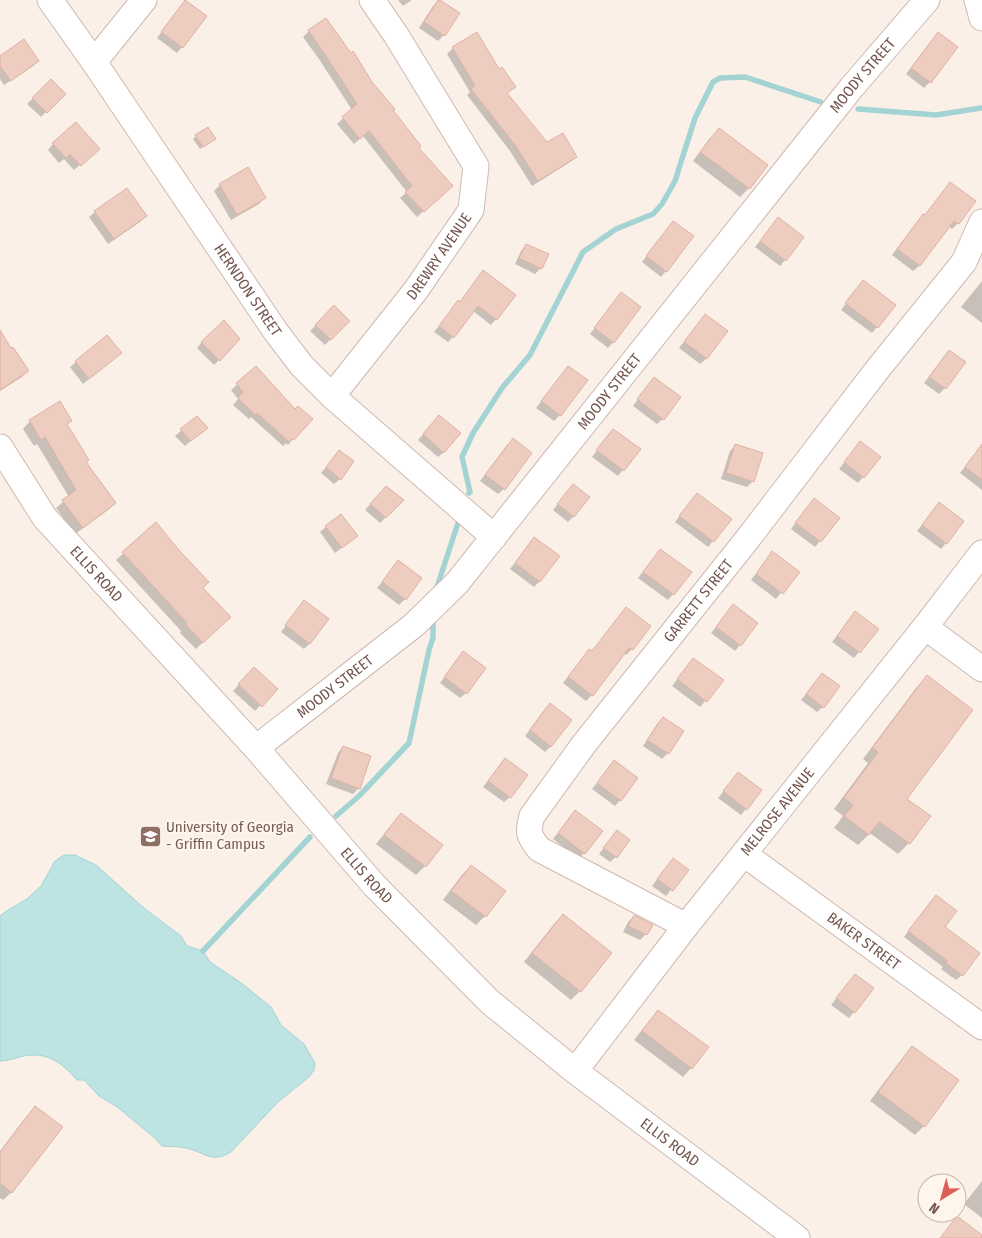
<svg xmlns="http://www.w3.org/2000/svg" width="982" height="1238" font-family="'Fira Sans Condensed',sans-serif">
<style>
.water{fill:#bde3e3;stroke:#a4d3d4}
.shadow{fill:#0003}
.lines{fill:none;stroke-linecap:round;stroke-linejoin:round}
.stream{stroke:#a4d3d4;stroke-width:5.5}
.building{fill:#eecdc1;stroke:#e0b1a2}
.minor-casing{stroke:#ceb9b1;stroke-width:27}
.minor{stroke:#fff;stroke-width:25}
.labels{text-anchor:middle;stroke-width:4.5;stroke-linejoin:round;paint-order:stroke}
.street-label{font-size:15px;fill:#73554d;stroke:#fef5ed}
.education-label{font-size:15px;fill:#785e54;stroke:#fef5ed;text-anchor:start}
</style>
<rect width="100%" height="100%" fill="#fbf0e7"/>
<path class="water" d="M64 855H75L96 865 145 909 181 936 187 946 203 951 210 962 240 982 271 1007 281 1025 304 1044 315 1063 314 1070 309 1077 278 1102 231 1152C211 1164 205 1152 186 1148 179 1146 170 1147 162 1146L156 1139 116 1106 99 1096 84 1080H77C66 1067 51 1054 32 1055 21 1055 11 1061 0 1061V916L8 910 27 899 41 886 55 861Z"/>
<g class="shadow">
<path d="M398 0H412L403 6Z"/>
<path d="M185 1 182 47 177 53 157 38 180 7Z"/>
<path d="M439 1 444 35 438 41 419 28 433 6Z"/>
<path d="M326 19 371 83 446 191 417 217 400 198 407 192 363 136 354 144 337 124 352 110 319 59 303 37 309 31Z"/>
<path d="M932 40 930 82 924 88 906 74Z"/>
<path d="M453 48 499 71 514 87 506 94 547 144 576 157 570 162 532 186 510 151 467 95 470 92 447 54Z"/>
<path d="M0 57 38 61 32 67 4 85 0 79Z"/>
<path d="M51 81 64 94 41 117 27 104Z"/>
<path d="M207 128 212 141 200 149 193 139Z"/>
<path d="M719 130 766 165 749 188 740 197 693 161 710 138Z"/>
<path d="M53 144 93 154 74 170 64 159 59 163 48 150Z"/>
<path d="M220 185 264 198 259 204 231 220 214 191Z"/>
<path d="M945 189 958 223 952 229 949 226 919 266 913 271 892 255 918 221 924 216Z"/>
<path d="M95 212 145 216 140 222 108 244 89 217Z"/>
<path d="M778 219 785 260 780 266 755 247Z"/>
<path d="M673 222 666 271 661 277 642 262 668 228Z"/>
<path d="M526 245 541 268 535 274 515 264 521 251Z"/>
<path d="M478 277 496 319 491 325 473 311 453 337 448 342 434 332 453 308 459 303Z"/>
<path d="M982 281V323L961 307Z"/>
<path d="M858 287 877 327 872 333 841 310Z"/>
<path d="M616 300 613 342 608 348 590 334Z"/>
<path d="M334 307 348 321 325 345 310 331Z"/>
<path d="M705 315 726 331 706 359 700 364 679 348 700 321Z"/>
<path d="M0 333 27 371 22 377 0 391Z"/>
<path d="M202 342 219 360 214 365 197 348Z"/>
<path d="M950 351 964 362 945 388 939 394 924 383 944 357Z"/>
<path d="M114 359 83 384 70 367 76 362Z"/>
<path d="M568 367 586 381 560 415 554 421 536 408 563 373Z"/>
<path d="M256 368 293 439 288 445 286 443 283 446 251 417 249 419 233 405 238 399 231 390Z"/>
<path d="M649 384 663 419 657 424 633 406Z"/>
<path d="M197 417 200 433 185 446 175 436Z"/>
<path d="M30 421 66 424 85 462 115 503 108 510 75 534 56 508 69 497 37 444 34 446 23 429Z"/>
<path d="M434 422 444 452 438 457 418 440Z"/>
<path d="M613 430 639 450 618 476 592 457Z"/>
<path d="M513 440 504 489 498 494 480 481 507 445Z"/>
<path d="M860 443 863 477 858 483 839 469Z"/>
<path d="M736 445 753 481 747 487 721 479 730 451Z"/>
<path d="M339 451 340 479 334 484 321 473Z"/>
<path d="M982 455V490L960 473 972 457Z"/>
<path d="M573 485 574 516 568 522 553 510Z"/>
<path d="M380 493 402 501 380 523 365 510Z"/>
<path d="M697 494 713 541 708 547 675 522Z"/>
<path d="M808 506 820 541 815 547 791 529Z"/>
<path d="M934 509 946 543 941 549 917 531Z"/>
<path d="M156 524 201 588 222 624 196 649 180 633 181 631 116 560Z"/>
<path d="M326 527 351 541 335 553 320 532Z"/>
<path d="M529 544 558 557 539 582 534 587 510 569Z"/>
<path d="M655 556 673 594 668 600 638 578Z"/>
<path d="M767 559 798 572 776 599 751 580Z"/>
<path d="M398 562 405 599 399 605 377 588Z"/>
<path d="M299 608 310 643 304 649 281 632Z"/>
<path d="M626 609 649 627 632 649 626 655 624 653 592 695 586 701 563 683 584 656 592 652 620 615Z"/>
<path d="M728 612 740 645 735 651 711 633Z"/>
<path d="M850 619 877 629 854 658 832 642Z"/>
<path d="M458 659 466 693 460 698 440 683Z"/>
<path d="M693 659 722 681 700 707 672 686Z"/>
<path d="M254 668 276 689 255 711 233 691Z"/>
<path d="M822 674 823 707 817 712 801 700Z"/>
<path d="M927 677 905 799 929 816 909 843 898 854 870 833 858 845 834 828 843 816 834 809 868 763 863 759 916 688Z"/>
<path d="M550 705 551 746 545 752 525 736 544 710Z"/>
<path d="M663 718 682 732 668 753 662 759 643 746 657 724Z"/>
<path d="M343 747 359 788 353 794 326 784 338 753Z"/>
<path d="M614 762 620 800 615 806 592 789Z"/>
<path d="M500 765 510 797 504 802 483 787Z"/>
<path d="M738 774 746 809 741 815 718 798Z"/>
<path d="M575 812 584 853 579 859 553 839Z"/>
<path d="M401 815 441 845 425 866 416 875 376 844 393 823Z"/>
<path d="M617 832 616 857 610 862 599 854Z"/>
<path d="M673 859 687 870 666 896 652 886Z"/>
<path d="M471 866 504 891 485 916 476 925 443 900 462 875Z"/>
<path d="M936 896 943 927 962 975 956 980 941 969 943 967 904 937 930 902Z"/>
<path d="M563 916 580 991 571 1000 524 962 554 924Z"/>
<path d="M634 916 646 934 640 940 623 932 628 922Z"/>
<path d="M855 975 854 1012 849 1018 831 1005Z"/>
<path d="M658 1011 691 1068 683 1077 634 1040 650 1020Z"/>
<path d="M912 1047 924 1126 915 1135 870 1101 904 1056Z"/>
<path d="M35 1108 12 1192 3 1200 0 1198V1151L26 1117Z"/>
<path d="M982 1181V1218L964 1204Z"/>
</g>
<g class="lines">
<g class="stream">
<path d="M858 109 936 115 981 108"/>
<path d="M469 493 470 492 462 457 473 433 502 388 530 355 583 252 616 229 653 214 662 204 675 181 695 118 713 82 720 78 745 77 821 102"/>
<path d="M436 590 458 523"/>
<path d="M336 816 359 796 409 743 429 650 433 638V616"/>
<path d="M203 951 310 837"/>
</g>
</g>
<g class="building">
<path d="M185 0 207 16 183 48 161 32Z"/>
<path d="M438 0H440L460 13 445 36 424 22Z"/>
<path d="M326 18 351 53 353 51 372 82 395 109 393 110 421 146 419 148 453 186 424 212 405 192 412 186 369 131 360 139 342 117 357 104 324 53 308 30Z"/>
<path d="M477 32 499 69 502 67 516 87 507 93 547 142 563 133 577 157 538 181 515 145 471 89 475 86 452 47Z"/>
<path d="M938 32 958 47 931 83 911 68Z"/>
<path d="M24 39 39 61 11 81 0 66V56Z"/>
<path d="M51 79 66 94 47 113 32 98Z"/>
<path d="M76 122 100 149 81 166 70 154 66 158 52 143Z"/>
<path d="M208 127 216 139 203 147 195 135Z"/>
<path d="M719 128 768 165 750 189 700 152Z"/>
<path d="M248 167 266 198 237 215 219 184Z"/>
<path d="M950 182 976 201 959 224 954 221 920 266 897 249 923 214 925 215Z"/>
<path d="M127 188 147 216 114 239 94 211Z"/>
<path d="M778 217 804 237 786 261 760 241Z"/>
<path d="M673 221 694 236 667 272 646 256Z"/>
<path d="M526 244 549 254 542 269 519 258Z"/>
<path d="M483 270 516 295 497 320 478 306 454 338 439 326 458 300 460 302Z"/>
<path d="M863 280 896 305 878 328 845 303Z"/>
<path d="M621 292 641 307 614 343 594 328Z"/>
<path d="M334 305 350 321 331 340 315 325Z"/>
<path d="M705 314 728 331 707 359 684 342Z"/>
<path d="M224 320 240 339 220 361 201 342Z"/>
<path d="M0 330 11 348 13 347 29 371 0 390Z"/>
<path d="M107 335 122 353 89 379 75 361Z"/>
<path d="M949 350 966 362 946 389 929 377Z"/>
<path d="M256 366 295 409 298 406 313 419 294 440 292 439 289 442 257 413 255 415 238 398 243 392 236 383Z"/>
<path d="M568 366 588 380 561 416 541 401Z"/>
<path d="M654 377 681 397 664 420 637 399Z"/>
<path d="M60 401 72 421 67 424 89 460 86 462 116 503 83 528 62 500 76 490 45 437 41 440 29 420Z"/>
<path d="M439 415 461 433 444 453 423 434Z"/>
<path d="M197 416 208 428 191 441 180 429Z"/>
<path d="M613 429 641 449 624 471 596 450Z"/>
<path d="M513 438 532 453 505 490 485 475Z"/>
<path d="M860 441 881 457 864 478 844 462Z"/>
<path d="M735 444 763 453 754 482 726 473Z"/>
<path d="M982 444V480L965 467Z"/>
<path d="M339 450 354 461 341 480 326 467Z"/>
<path d="M573 484 590 497 574 517 557 504Z"/>
<path d="M386 486 404 500 386 518 370 504Z"/>
<path d="M697 493 732 519 714 542 679 516Z"/>
<path d="M814 498 840 518 821 542 795 523Z"/>
<path d="M939 502 964 521 947 544 922 525Z"/>
<path d="M341 514 358 536 342 548 325 526Z"/>
<path d="M156 522 178 549 209 582 203 588 231 617 203 643 186 625 187 623 122 552Z"/>
<path d="M534 537 560 556 540 582 515 563Z"/>
<path d="M660 549 692 572 674 595 643 572Z"/>
<path d="M772 551 800 572 783 594 756 574Z"/>
<path d="M398 560 422 578 406 600 382 582Z"/>
<path d="M304 600 329 619 310 644 285 625Z"/>
<path d="M733 604 758 623 741 646 716 627Z"/>
<path d="M626 607 651 626 633 650 629 648 593 696 568 677 589 649 592 651Z"/>
<path d="M855 611 879 629 860 653 837 636Z"/>
<path d="M463 651 486 668 467 694 444 677Z"/>
<path d="M693 658 724 680 707 702 677 679Z"/>
<path d="M254 667 278 689 262 707 238 684Z"/>
<path d="M822 673 840 686 824 708 806 694Z"/>
<path d="M927 675 973 710 907 799 931 816 910 844 879 822 869 835 844 816 853 805 844 798 878 752 872 748Z"/>
<path d="M550 703 572 720 551 747 530 730Z"/>
<path d="M663 717 684 731 669 754 647 740Z"/>
<path d="M343 746 371 756 360 789 331 778Z"/>
<path d="M505 758 528 775 511 798 488 781Z"/>
<path d="M614 760 638 778 621 801 597 783Z"/>
<path d="M738 772 762 790 747 810 723 791Z"/>
<path d="M575 810 603 831 585 854 558 833Z"/>
<path d="M401 813 443 845 426 867 384 835Z"/>
<path d="M617 830 630 840 617 858 603 848Z"/>
<path d="M673 858 689 870 673 891 657 879Z"/>
<path d="M471 865 506 891 486 917 451 891Z"/>
<path d="M936 895 957 911 945 927 980 953 963 976 946 963 947 961 908 931Z"/>
<path d="M563 914 612 953 581 992 532 953Z"/>
<path d="M634 915 653 925 647 935 628 926Z"/>
<path d="M855 974 874 988 855 1013 836 998Z"/>
<path d="M658 1010 709 1047 692 1069 642 1031Z"/>
<path d="M912 1046 959 1080 925 1127 878 1092Z"/>
<path d="M35 1106 63 1127 12 1193 0 1183V1152Z"/>
<path d="M957 1216 982 1235V1238H940Z"/>
</g>
<g class="lines">
<defs>
<g id="minor">
<path id="s1" d="M50 0 94 62 276 332 302 366 332 396 494 537"/>
<path d="M977 0 982 18"/>
<path d="M94 62 144 0"/>
<path id="s2" d="M332 396 416 290 471 210 476 166 396 35 372 0"/>
<path id="s3" d="M0 447 45 518 256 748 374 885 490 1002 575 1071 797 1238"/>
<path d="M925 627 982 669"/>
<path id="s4" d="M256 748 414 625 457 583 852 87 927 0"/>
<path id="s5" d="M744 854 982 1027"/>
<path id="s6" d="M686 926 539 849C529 836 527 833 532 816L584 744 746 541 877 370 964 262 982 222"/>
<path id="s7" d="M575 1071 686 926 925 627 982 553"/>
</g>
</defs>
<use href="#minor" class="minor-casing"/>
<use href="#minor" class="minor"/>
</g>
<defs>
<symbol id="university-square" viewBox="-11 -11 22 22"><rect x="-9" y="-9" width="18" height="18" rx="4" fill="#8d6e63" stroke="#fef5ed"/><path d="M0-5L7-2L0 1L-7-2ZM-4 1L0 2.5L4 1V4Q0 6-4 4Z" fill="#fff"/></symbol>
</defs>
<g fill-rule="evenodd">
<use href="#university-square" x="138" y="824" width="25" height="25"/>
</g>
<g class="labels">
<g class="street-label">
<text dy="5" stroke="none"><textPath href="#s4" startOffset="910">MOODY STREET</textPath></text>
<text dy="5" stroke="none"><textPath href="#s2" startOffset="176">DREWRY AVENUE</textPath></text>
<text dy="5" stroke="none"><textPath href="#s1" startOffset="351">HERNDON STREET</textPath></text>
<text dy="5" stroke="none"><textPath href="#s4" startOffset="505">MOODY STREET</textPath></text>
<text dy="5" stroke="none"><textPath href="#s3" startOffset="160">ELLIS ROAD</textPath></text>
<text dy="5" stroke="none"><textPath href="#s6" startOffset="474">GARRETT STREET</textPath></text>
<text dy="5" stroke="none"><textPath href="#s4" startOffset="100">MOODY STREET</textPath></text>
<text dy="5" stroke="none"><textPath href="#s7" startOffset="329">MELROSE AVENUE</textPath></text>
<text dy="5" stroke="none"><textPath href="#s3" startOffset="565">ELLIS ROAD</textPath></text>
<text dy="5" stroke="none"><textPath href="#s5" startOffset="148">BAKER STREET</textPath></text>
<text dy="5" stroke="none"><textPath href="#s3" startOffset="970">ELLIS ROAD</textPath></text>
</g>
<g class="education-label">
<text x="166" y="832">University of Georgia<tspan x="166" dy="17">- Griffin Campus</tspan></text>
</g>
</g>
<g transform="translate(942 1198) rotate(217)"><circle r="24" fill="#fef5ed" stroke="#c6b5ad"/>
<path d="M0-4L9 19L0 12L-9 19Z" fill="#dc6055"/>
<text y="-8" font-size="14" font-weight="bold" text-anchor="middle" fill="#73554d">N</text>
</g>
</svg>
